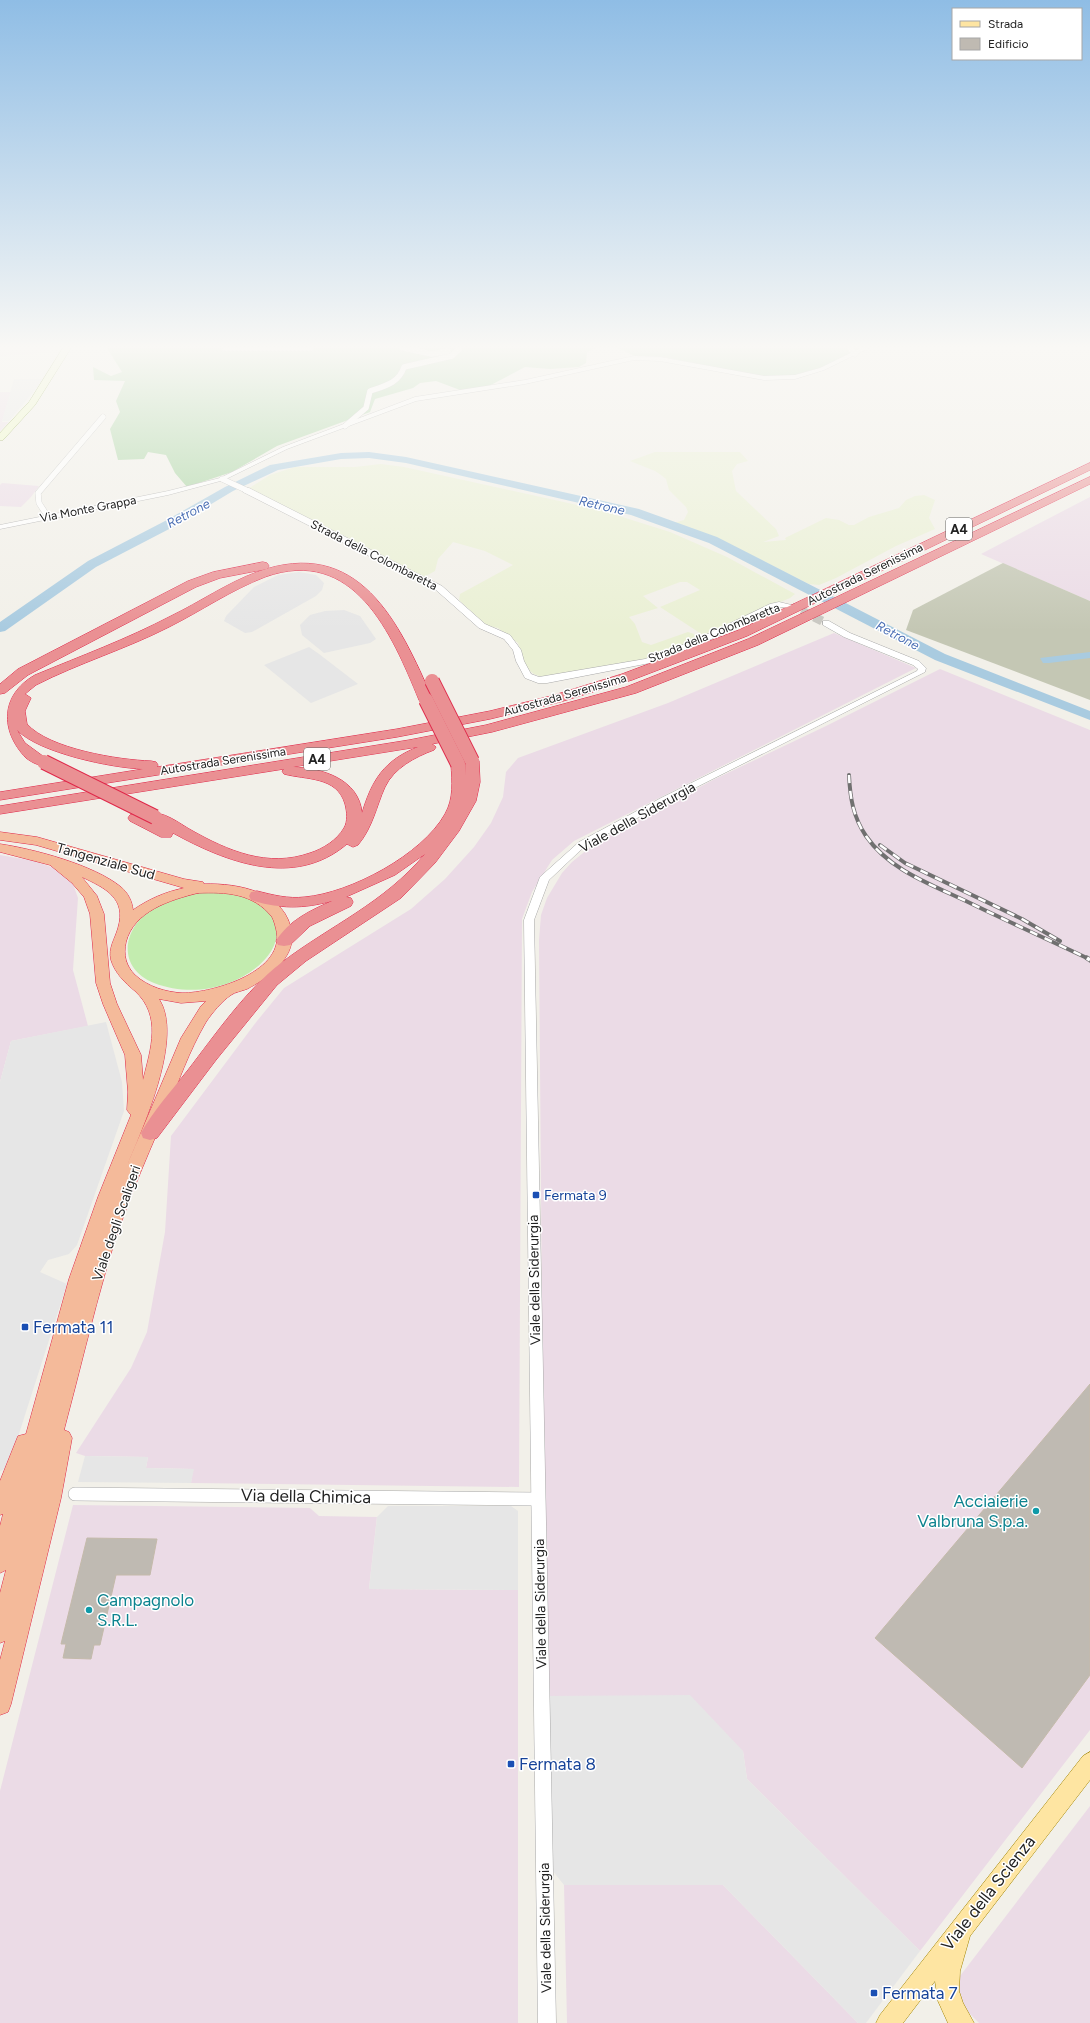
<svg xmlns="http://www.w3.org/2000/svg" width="1090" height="2023" font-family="Figtree,sans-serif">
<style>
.industrial{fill:#ebdbe6}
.construction{fill:#c4c7b4}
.farmland{fill:#eaf0d4}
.grass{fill:#c3ecaf}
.forest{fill:#a4d29d}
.parking{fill:#e6e6e6}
.water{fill:#a9cbe0}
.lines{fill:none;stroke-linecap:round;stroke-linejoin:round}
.river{fill:#a9cbe0;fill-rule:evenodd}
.building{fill:#bfbab2;stroke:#c4baaa}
.tertiary-tunnel-far1{stroke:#c8c7c1;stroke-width:7;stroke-dasharray:7 3.5;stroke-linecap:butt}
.tertiary-tunnel{stroke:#c8c7c1;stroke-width:9;stroke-dasharray:9 4.5;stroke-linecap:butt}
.minor-far1-casing{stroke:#a9a9a9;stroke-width:6}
.minor-casing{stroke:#a9a9a9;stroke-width:14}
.tertiary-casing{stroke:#a9a9a9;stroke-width:1}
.secondary-casing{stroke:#5e7f03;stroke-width:1}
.primary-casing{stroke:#a08400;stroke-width:1}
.trunk-casing{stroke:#df2749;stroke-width:1}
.motorway-casing{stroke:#df2749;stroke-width:1}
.minor-far1{stroke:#fff;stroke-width:5.5}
.minor{stroke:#fff;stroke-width:13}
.tertiary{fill:#fff;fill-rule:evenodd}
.secondary{fill:#eefbbe;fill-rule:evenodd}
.primary{fill:#fee5a2;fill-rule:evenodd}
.trunk{fill:#f4ba9a;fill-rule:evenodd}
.motorway{fill:#ea9093;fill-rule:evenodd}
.rail-far1-casing{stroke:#707070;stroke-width:4}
.rail-casing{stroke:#707070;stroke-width:5}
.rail-far1{stroke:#fff;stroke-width:2.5;stroke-dasharray:8;stroke-linecap:butt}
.rail{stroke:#fff;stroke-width:3.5;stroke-dasharray:10;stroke-linecap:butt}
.motorway-bridge-casing{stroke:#df2749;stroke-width:16;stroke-linecap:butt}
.motorway-bridge{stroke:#ea9093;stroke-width:14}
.transit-dot{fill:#1a4fb4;stroke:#fff;stroke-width:1.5}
.culture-dot{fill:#0f9aa8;stroke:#fff;stroke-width:1.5}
.labels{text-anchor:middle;stroke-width:3;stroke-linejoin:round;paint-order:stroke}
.far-street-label{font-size:12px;fill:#222;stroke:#fff}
.far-water-label{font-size:13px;font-style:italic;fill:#4b6fb5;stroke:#fff}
.shield{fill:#fff;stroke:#646464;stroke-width:1}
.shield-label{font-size:13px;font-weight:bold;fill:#222}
.street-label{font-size:14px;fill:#222;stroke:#fff}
.transit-label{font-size:14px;fill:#164399;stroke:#fff;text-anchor:start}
.near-transit-label{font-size:17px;fill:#164399;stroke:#fff;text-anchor:start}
.near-street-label{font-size:17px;fill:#222;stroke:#fff}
.near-culture-label{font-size:17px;fill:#0d838f;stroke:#fff;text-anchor:end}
</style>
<rect width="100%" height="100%" fill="#f2f0e9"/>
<g class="industrial">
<path d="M0 348H51L50 352 45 353 0 356Z"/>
<path d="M0 392H11L2 422H9L0 431Z"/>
<path d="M2 483 39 486 31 497 21 507 0 506V485Z"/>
<path d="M1090 497V601L981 554 1038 524Z"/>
<path d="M834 633 916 668 574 841 552 860 532 892 522 919 519 1487 191 1483 193 1469 146 1468 148 1457 85 1456 76 1453 131 1368 147 1332 165 1232 171 1136 257 1021 284 988 411 909 445 879 474 847 491 823 503 797 506 772 518 758 668 703Z"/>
<path d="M940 669 1090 730V1730L920 1951 747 1779 743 1751 545 1696 539 940 541 915 547 898 562 873 572 862 588 849 606 837 713 780 826 726Z"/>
<path d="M0 855 34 861 54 868 66 875 73 884 78 898 73 970 88 1026 11 1041 0 1082Z"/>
<path d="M73 1505 310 1508 319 1516 377 1517 369 1589 518 1590V2023H0V1791Z"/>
<path d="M1090 1806V2023H979L963 2007 958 1992 960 1976Z"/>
<path d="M564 1885H723L858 2023H567Z"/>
</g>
<path class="construction" d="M1003 563 1090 601V700L906 630 913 610Z"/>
<g class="farmland">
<path d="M655 452H740L748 461 737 464 732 471 736 491 776 529 779 536 763 542 786 540 785 538 826 518 839 520 849 525H854L869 517 899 508 906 500 915 496 924 495 935 500 929 518 935 529 896 546 836 578 819 585 809 584 725 542 674 523 684 520 688 512 686 507 669 490 666 479 661 475 655 471 630 461Z"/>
<path d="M381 464 404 467 600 510 670 532 727 557 795 594 790 598 703 635 660 607 700 590 687 582H680L643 596 658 608 629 617 635 624 642 642 651 645 688 632 694 634 698 638 694 642 641 660 545 678 534 674 526 668 518 643 498 628 486 625 459 600 460 594 513 565 485 551 453 542 438 559 435 571 424 577 416 576 246 490 270 475 295 467H355Z"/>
</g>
<path class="grass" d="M217 891C343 908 246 1018 154 983 116 968 122 927 154 908 174 896 194 893 217 891Z"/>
<g class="forest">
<path d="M107 348H597L587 352 586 363 579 367 550 369 525 367 487 387 460 390 436 381 420 383 413 388 375 399 370 412 277 446 232 472 187 487 175 473 166 455 148 452 144 459 118 460 110 429 120 412 116 401 125 381 94 380 93 367 111 376 122 372Z"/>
<path d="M618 348H862L821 368 794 376 767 377 663 357H637Z"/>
</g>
<g class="parking">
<path d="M14 379H44L9 421H2Z"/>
<path d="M299 572 316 575 324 583 322 590 316 596 252 632 245 633 224 621 226 616 254 587 278 575Z"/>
<path d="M344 610 360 616 376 639 370 643 324 653 302 635 300 625 310 615 325 611Z"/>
<path d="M309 647 319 654 358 684 311 703 264 665Z"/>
<path d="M106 1022 122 1082 124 1111 77 1245 69 1254 48 1260 40 1272 67 1284 8 1468 0 1471V1082L11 1041Z"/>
<path d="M85 1456 148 1457 146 1468 194 1469 191 1483 78 1482Z"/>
<path d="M388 1506H511L518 1511V1590L369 1589 377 1517Z"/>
<path d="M690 1695 743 1751 747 1779 920 1951 866 2023H858L723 1885H564L548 1865 545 1696Z"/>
</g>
<path class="water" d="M1090 652V658L1049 663H1043L1040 658Z"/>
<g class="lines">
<path class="river" d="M369 452 406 457 639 509 717 537 945 654 1090 711V720L935 660 709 543 631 515 406 463 369 458 341 459 278 470 233 491 173 527 96 567 5 631 0 632V622L88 561 165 521 225 487 270 465 341 453Z"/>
</g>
<g class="building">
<path d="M1090 1384V1675L1022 1768 875 1638Z"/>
<path d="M87 1538 157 1539 150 1575H116L100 1645H94L91 1659 63 1658 66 1644H61Z"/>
</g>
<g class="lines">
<path class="tertiary-tunnel-far1" d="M792 606 804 612"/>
<path class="tertiary-tunnel" d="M802 611 826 623"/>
<defs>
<g id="minor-far1">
<path d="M225 348H310"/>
<path d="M403 348 432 354 448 351"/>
<path d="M850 348 855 354"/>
<path d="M345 426 366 408 370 391C385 386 399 383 404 367L452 356 459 349"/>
<path d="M222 479 246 490"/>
<path d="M48 517 39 503 38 493 103 417"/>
</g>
<path id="minor" d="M75 1494 538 1499"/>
<g id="tertiary">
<path d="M861 348H869L824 370 795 379 764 380 660 361 634 360 525 384 416 401 287 449 224 480 168 495 0 529V525L168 491 220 478 283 447 415 397 525 380 634 356 660 357 764 376 795 375 820 368Z"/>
<path d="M243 488H249L442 586 485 624 510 635 521 650 524 661 531 674 539 677 645 659 693 641 770 604 779 602 796 606C791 611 783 605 776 608L699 645 650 663 547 683H538L525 678 516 661 513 650 504 639 479 628 436 590 243 492Z"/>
<path d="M823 621H829L850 633 919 661 926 668 925 672 667 802 585 846 549 880 534 920 556 2023H538L524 920 540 877 579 842 661 798 917 671 918 669 913 665 844 637 823 625Z"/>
</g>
<path id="secondary" d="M63 348H71L35 405 3 440H0V433L29 402Z"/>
<path id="primary" d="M1090 1752V1780L970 1936 960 1971 959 1991 963 2003 974 2023H948L938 2001 935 1981 903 2023H876L880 2015 1083 1756Z"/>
<path id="trunk" d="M0 832 37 837 184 879 203 882 204 884C239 883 287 892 292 934 294 960 266 979 247 989 242 991 235 992 231 995 222 1001 212 1013 206 1022 189 1051 178 1083 165 1115 144 1163 123 1212 108 1263 92 1318 79 1374 64 1430L69 1432 72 1438 61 1498 11 1704 8 1712 0 1715V1660L5 1641 0 1643V1593L6 1570 0 1573V1526L3 1514 0 1515V1481L18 1436 26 1434 69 1279 98 1197 131 1115 127 1110 128 1092 125 1055 103 1004 96 983 90 914 84 897 72 883 50 865 0 852V844C34 849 94 865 121 887 128 893 132 901 133 910 149 899 165 892 184 888L36 845 0 840ZM82 877C105 888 127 898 118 928 115 939 108 948 111 960 115 973 125 983 135 991 162 1016 151 1048 143 1080L141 1055 117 1004 110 983 104 914 97 896ZM198 893C226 892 253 893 272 917 274 921 275 925 276 929 287 971 214 993 182 993 166 992 148 987 135 975 126 966 123 955 126 942 134 911 170 900 198 893ZM159 999 181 1003 206 1001 201 1006 181 1038 128 1163C144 1125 184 1036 159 999Z"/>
<g id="motorway">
<path d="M1090 463V470L747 636 632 680 560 702 490 719 397 737 0 800V792L143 769C112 768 39 753 17 730L25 743 51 762 49 765C40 767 33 763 26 758 0 731 0 695 35 675 81 656 127 639 171 616 200 602 227 583 257 572 359 535 399 622 433 700L431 703H421L419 700C392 634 354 545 265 577 231 590 201 611 169 627 126 649 79 663 36 685L25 694 31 698 25 711 27 724C49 749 119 760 151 761L156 762 158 765 157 767 397 729 490 711 551 696 622 674 739 630Z"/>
<path d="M1090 477V484L758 645 636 693 492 732 432 744 436 747 434 750C415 757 394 768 385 787 376 807 373 827 358 845L353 847 347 844C294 889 226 862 173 833L171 837H161L130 821 128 818 130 815 135 813 149 819 148 817 150 814C163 810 180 824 191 830 228 851 268 868 310 853 323 849 337 840 344 828 348 821 347 812 345 804 337 776 306 780 284 774L282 771 284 769 0 814V806L409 740 486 725 626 687 748 639ZM418 747C384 760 372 780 362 813 359 779 322 768 293 767Z"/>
<path d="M263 562 267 563 269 566 267 569 220 578 196 587 28 675 5 693 0 694V684L18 669 188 581 213 572Z"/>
<path d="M472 757 477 758 479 761 480 782 476 801 459 831 435 863 401 898 306 961 277 985 216 1060 157 1138 150 1140 143 1138 141 1133C153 1111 172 1090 188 1070 215 1035 246 990 281 963 331 925 383 904 425 854L395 875 346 897 351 898 353 902 351 906 310 926 290 945 284 946 278 945 276 941C288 921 311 910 332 901 303 909 280 909 251 900L249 896 251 892 257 891C273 895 288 899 305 897 350 893 422 855 445 814 454 798 452 782 451 764L453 761H463L465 764 466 776 465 761 467 758Z"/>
</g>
</defs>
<use href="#minor-far1" class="minor-far1-casing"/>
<use href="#minor" class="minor-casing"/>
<use href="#tertiary" class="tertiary-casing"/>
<use href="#secondary" class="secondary-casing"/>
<use href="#primary" class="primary-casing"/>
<use href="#trunk" class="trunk-casing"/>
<use href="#motorway" class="motorway-casing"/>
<use href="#minor-far1" class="minor-far1"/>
<use href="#minor" class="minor"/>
<use href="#tertiary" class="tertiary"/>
<use href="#secondary" class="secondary"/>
<use href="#primary" class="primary"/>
<use href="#trunk" class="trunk"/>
<use href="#motorway" class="motorway"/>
<defs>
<g id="rail-far1">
<path d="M849 775C850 797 853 817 866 836 890 871 933 885 970 903 1009 922 1049 940 1089 959"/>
<path d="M880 845 905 863 1022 919 1060 941"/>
</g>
<path id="rail" d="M1087 958 1090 960"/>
</defs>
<use href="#rail-far1" class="rail-far1-casing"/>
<use href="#rail" class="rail-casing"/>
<use href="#rail-far1" class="rail-far1"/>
<use href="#rail" class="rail"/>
<defs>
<g id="motorway-bridge">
<path d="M432 681 472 761"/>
<path d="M426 700 458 764"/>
<path d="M44 762 155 817"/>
</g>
</defs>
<use href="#motorway-bridge" class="motorway-bridge-casing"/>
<use href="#motorway-bridge" class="motorway-bridge"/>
</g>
<linearGradient id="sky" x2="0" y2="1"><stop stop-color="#8fbde5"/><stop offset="0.55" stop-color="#f9f8f5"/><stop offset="1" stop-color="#f9f8f5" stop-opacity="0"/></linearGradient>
<rect width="1090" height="631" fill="url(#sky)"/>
<g class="transit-dot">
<rect x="532" y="1191" width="8" height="8" rx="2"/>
<rect x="21" y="1323" width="8" height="8" rx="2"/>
<rect x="507" y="1760" width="8" height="8" rx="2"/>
<rect x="870" y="1989" width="8" height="8" rx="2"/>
</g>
<g class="culture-dot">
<circle cx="1036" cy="1511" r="4"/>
<circle cx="89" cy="1610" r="4"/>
</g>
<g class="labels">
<g class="far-street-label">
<text transform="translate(88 509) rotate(-11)" y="4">Via Monte Grappa</text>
<text transform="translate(374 555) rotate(27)" y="4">Strada della Colombaretta</text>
<text transform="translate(865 574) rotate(-26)" y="4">Autostrada Serenissima</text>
<text transform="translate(714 633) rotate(-22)" y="4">Strada della Colombaretta</text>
<text transform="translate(565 695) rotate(-16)" y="4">Autostrada Serenissima</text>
<text transform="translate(223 761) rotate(-9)" y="4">Autostrada Serenissima</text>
</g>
<g class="far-water-label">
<text transform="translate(602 505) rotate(13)" y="5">Retrone</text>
<text transform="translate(188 513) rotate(-28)" y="5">Retrone</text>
<text transform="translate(898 635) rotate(28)" y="5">Retrone</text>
</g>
<g class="shield">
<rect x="946" y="518" width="26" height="22" rx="3"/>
<rect x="304" y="748" width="26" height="22" rx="3"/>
</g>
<g class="shield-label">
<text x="959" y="534">A4</text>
<text x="317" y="764">A4</text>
</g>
<g class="street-label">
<text transform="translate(637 817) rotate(-29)" y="5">Viale della Siderurgia</text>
<text transform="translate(106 861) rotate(16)" y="5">Tangenziale Sud</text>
<text transform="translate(116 1223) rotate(-71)" y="5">Viale degli Scaligeri</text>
<text transform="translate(534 1280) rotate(-91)" y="5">Viale della Siderurgia</text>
<text transform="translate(540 1604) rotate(-91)" y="5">Viale della Siderurgia</text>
<text transform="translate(545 1928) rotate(-91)" y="5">Viale della Siderurgia</text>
</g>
<g class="transit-label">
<text x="544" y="1200">Fermata 9</text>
</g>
<g class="near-transit-label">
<text x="33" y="1333">Fermata 11</text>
<text x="519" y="1770">Fermata 8</text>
<text x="882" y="1999">Fermata 7</text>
</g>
<g class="near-street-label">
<text transform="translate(306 1496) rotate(1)" y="6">Via della Chimica</text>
<text transform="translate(988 1893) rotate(-52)" y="6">Viale della Scienza</text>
</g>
<g class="near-culture-label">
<text x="1028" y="1507">Acciaierie<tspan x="1028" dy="20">Valbruna S.p.a.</tspan></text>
<text x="97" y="1606" text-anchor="start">Campagnolo<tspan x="97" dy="20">S.R.L.</tspan></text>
</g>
</g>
<rect x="952" y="8" width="130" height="52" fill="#ffffff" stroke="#a7a7a7"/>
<rect x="960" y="21" width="20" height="6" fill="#fee5a2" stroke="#a7a7a7"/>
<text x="988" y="28" font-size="12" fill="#222222">Strada</text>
<rect x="960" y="38" width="20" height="12" fill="#bfbab2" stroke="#a7a7a7"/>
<text x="988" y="48" font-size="12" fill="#222222">Edificio</text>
</svg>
